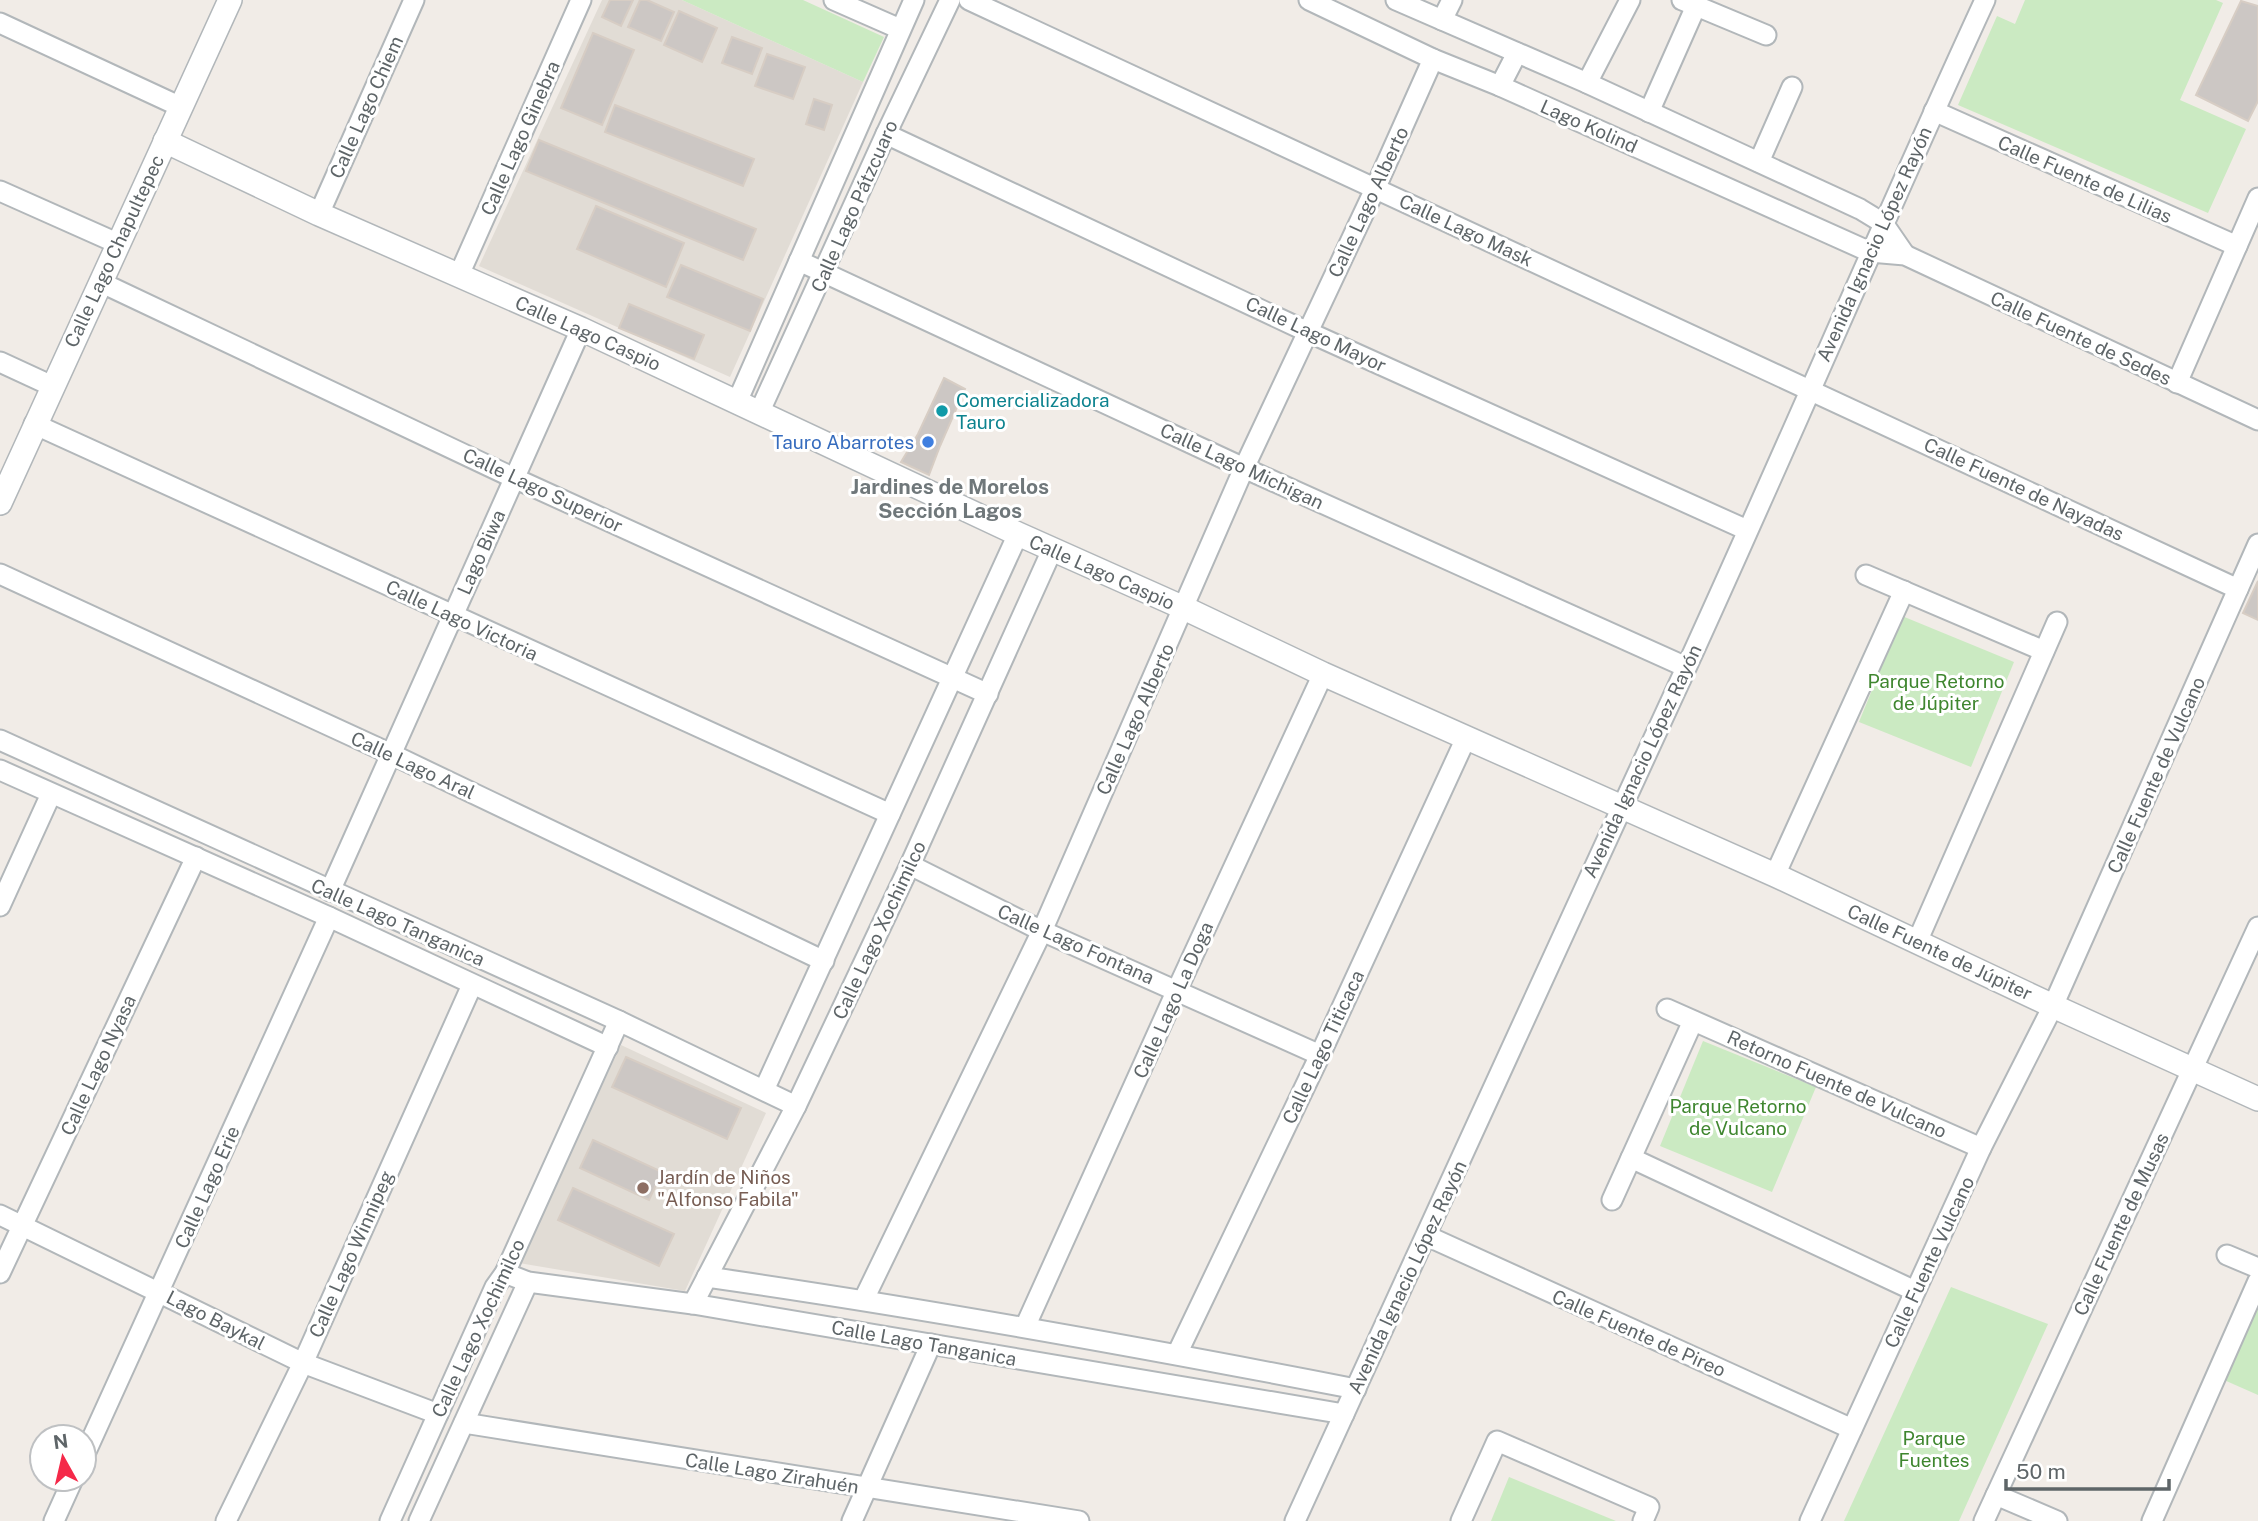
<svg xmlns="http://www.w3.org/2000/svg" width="2258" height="1521" font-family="'Public Sans',sans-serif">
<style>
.education{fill:#e1dcd5}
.green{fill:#cbeac2}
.building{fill:#ccc7c4;stroke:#d7cdc4;stroke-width:2}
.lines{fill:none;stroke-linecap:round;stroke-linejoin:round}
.minor-casing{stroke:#b2b7ba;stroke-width:23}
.tertiary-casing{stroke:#b2b7ba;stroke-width:26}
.minor{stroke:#fff;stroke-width:19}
.tertiary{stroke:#fff;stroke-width:23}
.culture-dot{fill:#0f9aa8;stroke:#fff;stroke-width:2.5}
.shop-dot{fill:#3f7fe0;stroke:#fff;stroke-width:2.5}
.education-dot{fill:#8d6e63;stroke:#fff;stroke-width:2.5}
.labels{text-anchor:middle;stroke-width:6;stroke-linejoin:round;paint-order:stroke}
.street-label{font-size:19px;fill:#5e6568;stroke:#fff}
.culture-label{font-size:19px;fill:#0d838f;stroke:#fff;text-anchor:start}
.shop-label{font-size:19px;fill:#366cbe;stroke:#fff;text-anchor:end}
.park-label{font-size:19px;fill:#3f862f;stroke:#fff}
.education-label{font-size:19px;fill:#785e54;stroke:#fff;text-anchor:start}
.neighbourhood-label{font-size:21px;font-weight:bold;fill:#6f777a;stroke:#fff}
</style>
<rect width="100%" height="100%" fill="#f1ece7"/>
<g class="education">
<path d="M602 0H682L863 82 730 377 479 266Z"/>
<path d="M621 1045 766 1113 685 1291 519 1263Z"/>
</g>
<g class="green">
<path d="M682 0H803L884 37 863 82Z"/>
<path d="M2025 0H2216L2223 3 2180 100 2246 129 2208 213 1958 105 1997 16 2015 24Z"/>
<path d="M1902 616 2014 662 1971 767 1859 722Z"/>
<path d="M1703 1041 1816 1087 1772 1192 1660 1146Z"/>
<path d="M1951 1287 2048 1324 1959 1521H1844Z"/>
<path d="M2258 1303V1395L2224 1380Z"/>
<path d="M1509 1477 1616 1521H1491Z"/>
</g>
<g class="building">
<path d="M610 0H633L621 26 602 17Z"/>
<path d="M640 0H647L674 12 661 41 628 27Z"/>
<path d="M2241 1 2258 6V101L2248 121 2196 95Z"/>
<path d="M679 11 717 28 702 62 664 45Z"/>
<path d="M593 33 634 50 602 125 561 108Z"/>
<path d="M732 37 762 48 752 74 722 63Z"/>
<path d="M767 54 805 67 793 99 755 86Z"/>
<path d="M814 99 832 105 824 130 806 124Z"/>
<path d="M615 105 754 159 743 186 605 132Z"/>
<path d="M539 140 756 229 743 260 526 171Z"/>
<path d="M596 206 684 243 666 287 577 249Z"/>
<path d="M681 265 763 299 750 331 667 297Z"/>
<path d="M629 304 704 335 694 359 619 328Z"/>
<path d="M944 378 965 389 940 446 929 475 901 462 918 434Z"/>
<path d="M2258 581V620L2243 613Z"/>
<path d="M626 1057 741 1108 727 1139 612 1087Z"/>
<path d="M593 1140 662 1172 649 1200 580 1168Z"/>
<path d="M573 1188 674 1234 659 1266 558 1220Z"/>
</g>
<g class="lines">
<defs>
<g id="minor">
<path d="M834 0 900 29"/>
<path d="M969 0 2238 589"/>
<path d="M1309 0 1433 59 1500 86 1870 252 1905 255 2258 420"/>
<path d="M1396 0 1587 83 1860 209 1883 223 1905 255"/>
<path d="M1682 0 1766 35"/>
<path d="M1442 20 1452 0"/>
<path d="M0 23 181 107"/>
<path d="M1587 83 1630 0"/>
<path d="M1500 86 1517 53"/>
<path d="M1934 111 2237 246"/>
<path d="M1649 112 1696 6"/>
<path d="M886 134 1308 332 1747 530"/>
<path d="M1759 162 1792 87"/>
<path d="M0 191 119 244"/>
<path d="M319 214 414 0"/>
<path d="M799 261 1244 468 1686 667"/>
<path d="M459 275 581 0"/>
<path d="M100 282 514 478 988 694"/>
<path d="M0 362 52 386"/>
<path d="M2177 383 2258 198"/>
<path d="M737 402 914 0"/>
<path d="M759 413 886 134 950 0"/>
<path d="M34 424 890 814"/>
<path d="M0 574 391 754 824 961"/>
<path d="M1866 575 2044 651"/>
<path d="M0 740 619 1021 796 1106"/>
<path d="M0 770 329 917 608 1047"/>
<path d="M910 865 1042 931 1320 1055"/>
<path d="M1775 875 1904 591"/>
<path d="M330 891 581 329"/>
<path d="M0 906 51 794"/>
<path d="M1917 942 2057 622"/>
<path d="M1667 1009 1981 1148"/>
<path d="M764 1090 1018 534"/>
<path d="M1631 1158 1915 1291"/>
<path d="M1612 1200 1693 1021"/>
<path d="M0 1215 303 1363 438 1414"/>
<path d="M1427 1236 1852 1429"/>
<path d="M2227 1255 2258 1268"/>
<path d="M0 1273 196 857"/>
<path d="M505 1273 528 1282 693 1304 1344 1414"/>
<path d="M707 1277C924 1308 1140 1347 1356 1389"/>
<path d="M864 1299 1042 931 1244 468 1375 189 1433 59"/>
<path d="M693 1304 796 1106 910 865 1052 550"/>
<path d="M1025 1327 1177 990 1323 674"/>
<path d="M1177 1354 1320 1055 1466 738"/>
<path d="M464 1423 1079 1521"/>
<path d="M84 1456 329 917"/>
<path d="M1996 1495 2057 1521"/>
<path d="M54 1521 73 1479"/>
<path d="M226 1521 303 1363 472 985"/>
<path d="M390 1521 495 1287 505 1273 619 1021"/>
<path d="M419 1521 528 1282"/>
<path d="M852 1521 931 1344"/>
<path d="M1295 1521C1424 1236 1556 951 1687 666 1788 445 1883 221 1985 0"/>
<path d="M1461 1521 1497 1441 1649 1507 1643 1521"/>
<path d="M1810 1521 1981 1148 2053 1006 2258 544"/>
<path d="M1984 1521 2258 927"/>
<path d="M2152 1521 2258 1281"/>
</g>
<g id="tertiary">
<path d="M165 141 319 214 581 329 1018 534 1184 608 1323 674 1775 875 2053 1006 2258 1099"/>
<path d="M0 503 230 0"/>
</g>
</defs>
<use href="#minor" class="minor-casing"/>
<use href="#tertiary" class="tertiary-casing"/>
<use href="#minor" class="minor"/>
<use href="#tertiary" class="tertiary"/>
</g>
<circle class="culture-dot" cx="942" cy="411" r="7"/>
<circle class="shop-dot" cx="928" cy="442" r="7"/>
<circle class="education-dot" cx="643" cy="1188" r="7"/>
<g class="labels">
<g class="street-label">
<text transform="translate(366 107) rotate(-66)" y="7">Calle Lago Chiem</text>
<text transform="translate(1589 126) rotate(24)" y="7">Lago Kolind</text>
<text transform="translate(520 138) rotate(-66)" y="7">Calle Lago Ginebra</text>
<text transform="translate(2085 179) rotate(24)" y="7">Calle Fuente de Lilias</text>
<text transform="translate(1368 202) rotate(-65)" y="7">Calle Lago Alberto</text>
<text transform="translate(854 206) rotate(-66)" y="7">Calle Lago Pátzcuaro</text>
<text transform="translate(1466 230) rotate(25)" y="7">Calle Lago Mask</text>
<text transform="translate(1874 244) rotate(-66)" y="7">Avenida Ignacio López Rayón</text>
<text transform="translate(114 251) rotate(-65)" y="7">Calle Lago Chapultepec</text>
<text transform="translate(588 333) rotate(24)" y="7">Calle Lago Caspio</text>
<text transform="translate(1316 334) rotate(25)" y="7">Calle Lago Mayor</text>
<text transform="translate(2081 338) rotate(25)" y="7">Calle Fuente de Sedes</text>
<text transform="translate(1242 466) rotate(25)" y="7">Calle Lago Michigan</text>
<text transform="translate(2024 489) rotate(25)" y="7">Calle Fuente de Nayadas</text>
<text transform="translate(543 490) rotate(25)" y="7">Calle Lago Superior</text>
<text transform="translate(481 552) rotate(-66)" y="7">Lago Biwa</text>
<text transform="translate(1102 572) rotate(24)" y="7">Calle Lago Caspio</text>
<text transform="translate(462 620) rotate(25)" y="7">Calle Lago Victoria</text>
<text transform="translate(1135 719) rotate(-66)" y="7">Calle Lago Alberto</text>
<text transform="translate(1642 761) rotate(-65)" y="7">Avenida Ignacio López Rayón</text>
<text transform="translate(413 765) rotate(25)" y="7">Calle Lago Aral</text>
<text transform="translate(2156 775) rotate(-66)" y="7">Calle Fuente de Vulcano</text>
<text transform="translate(398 922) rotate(24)" y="7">Calle Lago Tanganica</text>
<text transform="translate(879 930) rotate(-65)" y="7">Calle Lago Xochimilco</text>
<text transform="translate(1076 944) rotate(24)" y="7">Calle Lago Fontana</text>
<text transform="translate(1940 952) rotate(25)" y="7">Calle Fuente de Júpiter</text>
<text transform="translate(1173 1000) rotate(-66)" y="7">Calle Lago La Doga</text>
<text transform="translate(1323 1047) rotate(-65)" y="7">Calle Lago Titicaca</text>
<text transform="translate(98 1065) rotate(-65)" y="7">Calle Lago Nyasa</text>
<text transform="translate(1837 1084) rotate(24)" y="7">Retorno Fuente de Vulcano</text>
<text transform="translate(207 1187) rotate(-66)" y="7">Calle Lago Erie</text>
<text transform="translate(2121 1224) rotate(-65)" y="7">Calle Fuente de Musas</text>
<text transform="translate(351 1254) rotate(-66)" y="7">Calle Lago Winnipeg</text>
<text transform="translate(1929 1262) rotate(-65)" y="7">Calle Fuente Vulcano</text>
<text transform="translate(1407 1277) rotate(-65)" y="7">Avenida Ignacio López Rayón</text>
<text transform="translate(216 1320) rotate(27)" y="7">Lago Baykal</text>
<text transform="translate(478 1328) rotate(-65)" y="7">Calle Lago Xochimilco</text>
<text transform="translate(1639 1333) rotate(24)" y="7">Calle Fuente de Pireo</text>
<text transform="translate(924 1343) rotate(10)" y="7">Calle Lago Tanganica</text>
<text transform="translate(772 1473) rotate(9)" y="7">Calle Lago Zirahuén</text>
</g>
<g class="culture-label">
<text x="956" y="407">Comercializadora<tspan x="956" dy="22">Tauro</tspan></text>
</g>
<g class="shop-label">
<text x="914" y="449">Tauro Abarrotes</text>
</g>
<g class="park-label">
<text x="1936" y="688">Parque Retorno<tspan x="1936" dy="22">de Júpiter</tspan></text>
<text x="1738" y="1113">Parque Retorno<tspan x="1738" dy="22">de Vulcano</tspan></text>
<text x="1934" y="1445">Parque<tspan x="1934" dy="22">Fuentes</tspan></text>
</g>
<g class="education-label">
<text x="657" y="1184">Jardín de Niños<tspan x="657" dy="22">"Alfonso Fabila"</tspan></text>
</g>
<g class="neighbourhood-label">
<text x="950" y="494">Jardines de Morelos<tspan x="950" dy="24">Sección Lagos</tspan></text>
</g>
</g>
<g transform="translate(63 1458) rotate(352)"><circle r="33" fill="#ffffff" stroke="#bfc1c3" stroke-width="2"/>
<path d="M0-5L12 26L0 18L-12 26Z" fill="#f52949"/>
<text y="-10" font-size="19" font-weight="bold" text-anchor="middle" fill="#5e6568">N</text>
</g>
<path d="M2006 1479v10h163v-10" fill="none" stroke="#5e6568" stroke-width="3.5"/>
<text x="2016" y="1479" font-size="21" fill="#5e6568" stroke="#ffffff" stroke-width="5" paint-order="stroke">50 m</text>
</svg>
